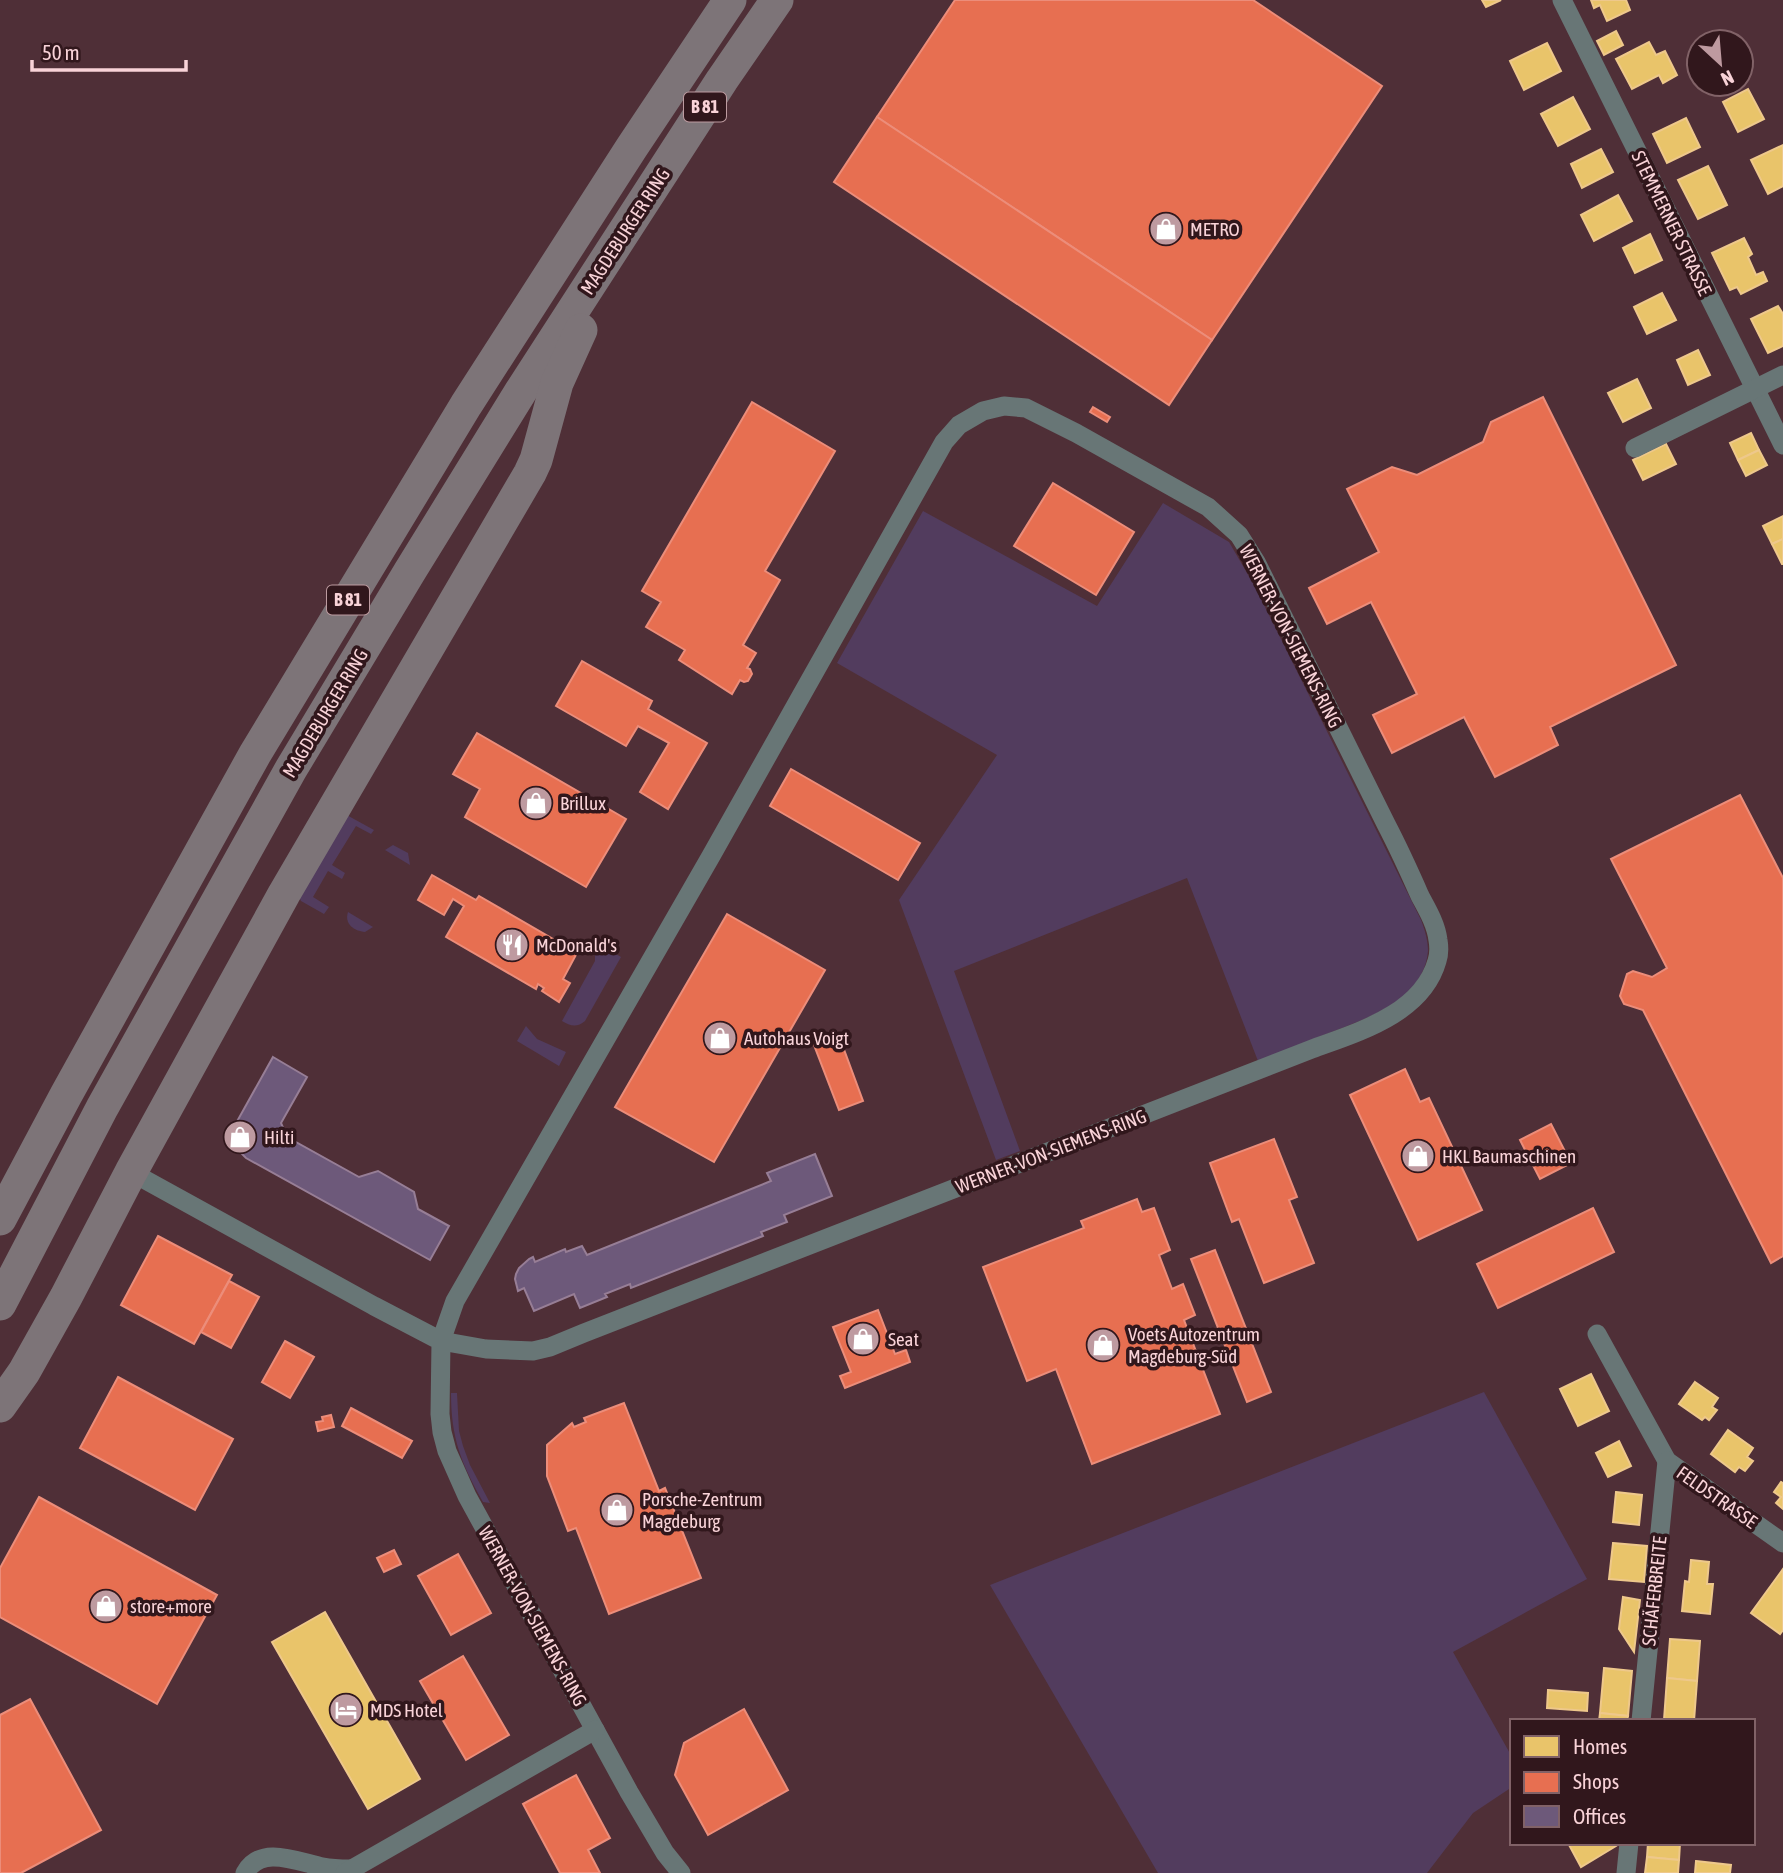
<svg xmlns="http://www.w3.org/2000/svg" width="1783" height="1873" font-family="'Asap Condensed',sans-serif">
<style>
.green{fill:#523c5e}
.homes{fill:#e9c46a;stroke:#eec88b;stroke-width:2}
.shops{fill:#e76f51;stroke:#ec8d7a;stroke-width:2}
.offices{fill:#6d597a;stroke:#977e96;stroke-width:2}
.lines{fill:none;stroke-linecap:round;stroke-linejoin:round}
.street{stroke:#687676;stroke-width:19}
.highway{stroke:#7d7478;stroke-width:33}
.labels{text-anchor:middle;stroke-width:7;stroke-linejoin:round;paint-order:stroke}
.shield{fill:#31171c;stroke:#bd9ba0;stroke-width:2}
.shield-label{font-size:18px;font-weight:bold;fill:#f9d3d8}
.street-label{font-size:19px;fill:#f9d3d8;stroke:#31171c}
.poi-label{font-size:19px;fill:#f9d3d8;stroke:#31171c;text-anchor:start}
</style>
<rect width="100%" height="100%" fill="#4f2f37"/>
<g class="green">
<path d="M1163 503 1229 542 1254 585 1421 920C1425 930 1428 941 1428 951 1424 998 1371 1017 1334 1031 1309 1041 1283 1051 1258 1061L1187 878 954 971 1020 1151 996 1160 899 900 997 755 837 663 923 511 1097 606Z"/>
<path d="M343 813 374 830 371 834 356 826 332 865 345 873 342 879 328 871 313 897 329 907 324 914 301 901 297 893Z"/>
<path d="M393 845 408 853 410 865 385 850Z"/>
<path d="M348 912 373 927 365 932C354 931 344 924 348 912Z"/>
<path d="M590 939 621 957 585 1021C577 1028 570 1026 562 1021L595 961V950Z"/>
<path d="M526 1026 537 1039 566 1052 559 1066 517 1041Z"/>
<path d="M1484 1392 1587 1579 1453 1652 1512 1757V1787L1473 1813 1427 1873H1158L990 1585Z"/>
<path d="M451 1393H457L459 1431 463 1446 470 1465 490 1503 483 1502C461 1463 451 1438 451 1393Z"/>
</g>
<g class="homes">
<path d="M1482 0H1501L1486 7Z"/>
<path d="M1591 0H1626L1630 10 1607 21 1600 5 1594 8Z"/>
<path d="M1616 31 1623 45 1604 55 1597 41Z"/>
<path d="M1724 33 1728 42H1705Z"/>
<path d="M1649 42 1656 55 1665 51 1677 75 1663 83 1659 75 1632 89 1616 59Z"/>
<path d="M1547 43 1561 71 1524 90 1510 61Z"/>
<path d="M1748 89 1764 119 1738 132 1723 102Z"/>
<path d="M1573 97 1590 129 1558 146 1541 114Z"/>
<path d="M1686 118 1700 147 1667 163 1653 134Z"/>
<path d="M1783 145V186L1768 194 1751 160Z"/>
<path d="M1601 149 1613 172 1582 188 1571 164Z"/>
<path d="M1708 166 1727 205 1698 219 1678 180Z"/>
<path d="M1618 195 1632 221 1594 241 1581 215Z"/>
<path d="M1650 234 1662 260 1635 273 1623 248Z"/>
<path d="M1744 238 1752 254 1748 257 1756 275 1763 272 1767 281 1741 294 1737 287 1730 290 1712 253Z"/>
<path d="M1662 293 1676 320 1647 334 1634 307Z"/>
<path d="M1778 306 1783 314V346L1768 353 1751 319Z"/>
<path d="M1698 350 1710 375 1688 385 1677 360Z"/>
<path d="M1637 379 1651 408 1623 422 1608 393Z"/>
<path d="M1751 433 1759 450 1738 460 1730 443Z"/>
<path d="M1666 444 1676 464 1643 480 1633 460Z"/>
<path d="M1759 450 1767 465 1746 476 1738 460Z"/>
<path d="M1783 516V539L1772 544 1763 526Z"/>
<path d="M1783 539V564H1782L1772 544Z"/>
<path d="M1591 1374 1609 1411 1578 1426 1560 1389Z"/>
<path d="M1695 1382 1718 1398 1712 1407 1717 1410 1709 1420 1705 1417 1702 1420 1679 1404Z"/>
<path d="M1728 1430 1753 1448 1747 1457 1753 1461 1745 1471 1739 1467 1735 1472 1711 1454Z"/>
<path d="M1619 1441 1631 1466 1608 1477 1596 1453Z"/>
<path d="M1781 1482 1783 1483V1509L1776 1503 1781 1497 1774 1492Z"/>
<path d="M1616 1492 1642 1495 1639 1525 1613 1522Z"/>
<path d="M1613 1543 1647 1546 1644 1582 1609 1579Z"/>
<path d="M1691 1560 1709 1562 1707 1584H1713L1710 1614 1682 1611 1685 1581 1689 1582Z"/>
<path d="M1783 1569V1630L1780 1634 1751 1613Z"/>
<path d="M1623 1597 1640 1600 1634 1652 1619 1629Z"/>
<path d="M325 1612 420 1779 368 1809 272 1642Z"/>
<path d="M1670 1639 1700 1641 1697 1681 1667 1678Z"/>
<path d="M1604 1668 1632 1671 1628 1716 1600 1713Z"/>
<path d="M1667 1678 1697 1681 1694 1721 1664 1720Z"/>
<path d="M1548 1690 1588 1693 1587 1711 1547 1708Z"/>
<path d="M1600 1713 1628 1716 1627 1721H1599Z"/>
<path d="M1568 1843H1614L1616 1846 1581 1867Z"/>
<path d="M1648 1843H1680L1679 1860 1647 1857Z"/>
<path d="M1647 1857 1679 1860 1678 1873H1645Z"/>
<path d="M1696 1861 1731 1865 1730 1873H1695Z"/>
</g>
<g class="shops">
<path d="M955 0H1253L1382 86 1212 340 877 117Z"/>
<path d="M877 117 1212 340 1169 405 834 182Z"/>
<path d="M1543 397 1676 665 1550 727 1558 745 1495 777 1464 717 1392 753 1373 715 1417 694 1371 602 1327 624 1309 588 1379 552 1347 489 1392 467 1417 475 1483 442 1491 422Z"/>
<path d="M752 402 835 451 765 571 780 580 743 645 756 653 747 668 750 669 752 674 748 681 744 682 740 680 732 694 679 660 685 650 646 627 661 602 642 591Z"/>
<path d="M1093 407 1110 417 1107 422 1090 412Z"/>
<path d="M1053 483 1134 532 1096 595 1014 546Z"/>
<path d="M582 661 652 701 648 709 707 743 668 809 640 792 669 743 638 726 626 746 556 706Z"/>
<path d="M477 733 626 819 586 887 465 817 480 789 453 774Z"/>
<path d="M791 769 920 843 898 880 770 806Z"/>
<path d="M1740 795 1783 878V1256L1771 1263 1643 1010 1624 1004 1620 996 1627 974 1633 971 1652 977 1667 968 1611 859Z"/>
<path d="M432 875 476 900 479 896 577 953 563 979 570 983 559 1002 542 991 544 988 538 984 536 989 446 937 464 906 453 899 444 915 418 900Z"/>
<path d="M727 914 825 970 714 1162 615 1107Z"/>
<path d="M839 1036 863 1101 839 1110 814 1045Z"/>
<path d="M1405 1069 1420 1102 1429 1098 1482 1210 1418 1240 1350 1095Z"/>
<path d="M1551 1124 1571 1163 1540 1179 1520 1140Z"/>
<path d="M1274 1139 1297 1197 1289 1200 1314 1263 1264 1283 1239 1219 1232 1222 1210 1163Z"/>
<path d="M1137 1199 1142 1212 1154 1208 1170 1250 1159 1255 1172 1289 1183 1284 1195 1315 1184 1320 1220 1414 1092 1464 1056 1369 1027 1381 983 1267 1084 1228 1081 1221Z"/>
<path d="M1593 1208 1614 1252 1498 1308 1477 1264Z"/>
<path d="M158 1236 232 1275 194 1344 121 1305Z"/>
<path d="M1215 1250 1271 1392 1247 1402 1191 1259Z"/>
<path d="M229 1281 259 1297 231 1348 201 1332Z"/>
<path d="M878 1310 895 1354 906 1350 910 1362 845 1388 840 1376 851 1372 833 1327Z"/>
<path d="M285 1341 314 1357 290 1398 262 1382Z"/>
<path d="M118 1377 233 1439 195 1510 80 1448Z"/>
<path d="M624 1403 659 1491 665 1488 701 1578 609 1614 576 1528 568 1531 547 1476V1445L572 1423 574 1427 586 1422 584 1418Z"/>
<path d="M351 1408 412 1441 402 1458 342 1426Z"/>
<path d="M331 1415 334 1427 318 1431 316 1422 323 1421 322 1417Z"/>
<path d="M39 1497 217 1595 157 1704 0 1617V1568Z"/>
<path d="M394 1550 401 1564 384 1572 377 1558Z"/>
<path d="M458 1554 491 1613 451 1635 418 1576Z"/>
<path d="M463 1656 509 1735 466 1760 420 1681Z"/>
<path d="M30 1699 101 1830 21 1873H0V1715Z"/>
<path d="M744 1709 788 1790 708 1835 675 1775 684 1743Z"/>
<path d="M576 1775 610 1838 588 1850 600 1873H560L523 1804Z"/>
</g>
<g class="offices">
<path d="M273 1057 307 1077 281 1123 287 1137 359 1177 378 1171 414 1192 418 1209 449 1226 430 1260 246 1158 239 1151 233 1134 235 1125Z"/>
<path d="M815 1154 832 1196 784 1215 787 1222 761 1232 763 1236 631 1288 630 1284 605 1294 607 1297 580 1308 574 1294 534 1311 524 1288 518 1291 515 1279 516 1274 519 1268 529 1259 533 1257 535 1262 565 1249 566 1252 582 1246 587 1255 771 1181 767 1173Z"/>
</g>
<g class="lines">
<g class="street">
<path d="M1562 0 1783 445"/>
<path d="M1635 448 1783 375"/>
<path d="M131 1172 374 1306 441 1341 486 1349 533 1351 550 1347 584 1333 1312 1049C1358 1032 1422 1014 1437 961 1439 955 1439 946 1438 940 1436 924 1427 909 1420 896 1409 871 1398 847 1386 824 1343 736 1299 649 1256 562L1239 535 1208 507 1076 433 1026 408 1004 406 983 411 959 425 944 442 711 856 455 1301 441 1341 440 1414 442 1432 447 1451 467 1496 629 1792 665 1853 681 1873"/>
<path d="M1597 1334 1667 1461 1783 1543"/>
<path d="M1641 1721 1667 1461"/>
<path d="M245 1873C261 1844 298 1862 323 1867 332 1869 341 1869 351 1869"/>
<path d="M345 1873 595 1730"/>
<path d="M1626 1873 1629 1843"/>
</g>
<g class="highway">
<path d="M0 1219 66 1095 255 754 466 405 632 147 730 0"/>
<path d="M0 1304 102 1108 291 769 410 571 521 391 722 80 777 0"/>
<path d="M0 1406 24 1372 66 1297 131 1172 284 894 530 473 536 460 557 383 581 330"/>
</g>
</g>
<defs>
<symbol id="shop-disc" viewBox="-11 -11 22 22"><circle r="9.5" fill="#be9aa0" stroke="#31171c"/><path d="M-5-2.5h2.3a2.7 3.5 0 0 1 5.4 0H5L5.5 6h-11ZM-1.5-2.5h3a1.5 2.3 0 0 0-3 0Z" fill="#fff"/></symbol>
<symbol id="restaurant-disc" viewBox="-11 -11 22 22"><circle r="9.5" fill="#be9aa0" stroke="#31171c"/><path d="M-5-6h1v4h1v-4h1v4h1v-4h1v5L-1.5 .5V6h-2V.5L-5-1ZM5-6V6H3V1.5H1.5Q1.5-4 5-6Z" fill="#fff"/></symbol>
<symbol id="hotel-disc" viewBox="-11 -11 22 22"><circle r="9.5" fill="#be9aa0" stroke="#31171c"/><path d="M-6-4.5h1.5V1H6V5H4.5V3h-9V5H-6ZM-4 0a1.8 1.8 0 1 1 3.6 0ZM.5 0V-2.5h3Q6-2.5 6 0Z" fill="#fff"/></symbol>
</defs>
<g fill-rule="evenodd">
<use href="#shop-disc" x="1147" y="210" width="38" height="38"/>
<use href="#shop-disc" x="517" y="784" width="38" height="38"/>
<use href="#restaurant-disc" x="493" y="926" width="38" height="38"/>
<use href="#shop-disc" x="701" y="1019" width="38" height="38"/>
<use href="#shop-disc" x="221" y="1118" width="38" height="38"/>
<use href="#shop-disc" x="1399" y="1137" width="38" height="38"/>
<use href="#shop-disc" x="844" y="1320" width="38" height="38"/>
<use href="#shop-disc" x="1084" y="1326" width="38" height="38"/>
<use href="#shop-disc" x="598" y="1491" width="38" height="38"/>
<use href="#shop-disc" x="87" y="1587" width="38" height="38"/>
<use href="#hotel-disc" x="327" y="1691" width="38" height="38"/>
</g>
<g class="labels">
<g class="shield">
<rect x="684" y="92.5" width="42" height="29" rx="5"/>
<rect x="327" y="585.5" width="42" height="29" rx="5"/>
</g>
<g class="shield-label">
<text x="705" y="113">B 81</text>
<text x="348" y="606">B 81</text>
</g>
<g class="street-label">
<text transform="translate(1672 223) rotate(64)" y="7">STEMMERNER STRASSE</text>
<text transform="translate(625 231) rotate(-57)" y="7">MAGDEBURGER RING</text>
<text transform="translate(1291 636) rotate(63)" y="7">WERNER-VON-SIEMENS-RING</text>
<text transform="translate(325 713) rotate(-59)" y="7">MAGDEBURGER RING</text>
<text transform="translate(1051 1151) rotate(-21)" y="7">WERNER-VON-SIEMENS-RING</text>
<text transform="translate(1717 1497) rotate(35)" y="7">FELDSTRASSE</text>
<text transform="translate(1654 1591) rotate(-84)" y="7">SCHÄFERBREITE</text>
<text transform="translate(533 1616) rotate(61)" y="7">WERNER-VON-SIEMENS-RING</text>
</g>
<g class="poi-label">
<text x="1190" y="236">METRO</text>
<text x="560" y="810">Brillux</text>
<text x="536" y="952">McDonald's</text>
<text x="744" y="1045">Autohaus Voigt</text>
<text x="264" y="1144">Hilti</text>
<text x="1442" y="1163">HKL Baumaschinen</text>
<text x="1128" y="1341">Voets Autozentrum<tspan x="1128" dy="22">Magdeburg-Süd</tspan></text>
<text x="888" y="1346">Seat</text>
<text x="642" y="1506">Porsche-Zentrum<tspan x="642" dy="22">Magdeburg</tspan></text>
<text x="130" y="1613">store+more</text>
<text x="370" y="1717">MDS Hotel</text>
</g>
</g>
<rect x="1510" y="1719" width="245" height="126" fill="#31171c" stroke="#816267" stroke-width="2"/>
<rect x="1524" y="1736" width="35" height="21" fill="#e9c46a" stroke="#816267" stroke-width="2"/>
<text x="1573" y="1754" font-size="21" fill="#f9d3d8">Homes</text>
<rect x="1524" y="1772" width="35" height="21" fill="#e76f51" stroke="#816267" stroke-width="2"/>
<text x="1573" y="1789" font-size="21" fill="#f9d3d8">Shops</text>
<rect x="1524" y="1806" width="35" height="21" fill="#6d597a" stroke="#816267" stroke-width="2"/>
<text x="1573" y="1824" font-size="21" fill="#f9d3d8">Offices</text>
<g transform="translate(1720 63) rotate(154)"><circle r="33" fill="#31171c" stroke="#816267" stroke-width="2"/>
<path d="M0-5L12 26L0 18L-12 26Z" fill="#be9aa0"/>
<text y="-10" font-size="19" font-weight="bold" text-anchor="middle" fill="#f9d3d8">N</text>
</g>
<path d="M32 60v10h154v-10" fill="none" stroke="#f9d3d8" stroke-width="3.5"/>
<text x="42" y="60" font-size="21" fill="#f9d3d8" stroke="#31171c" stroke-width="5" paint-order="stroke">50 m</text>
</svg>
